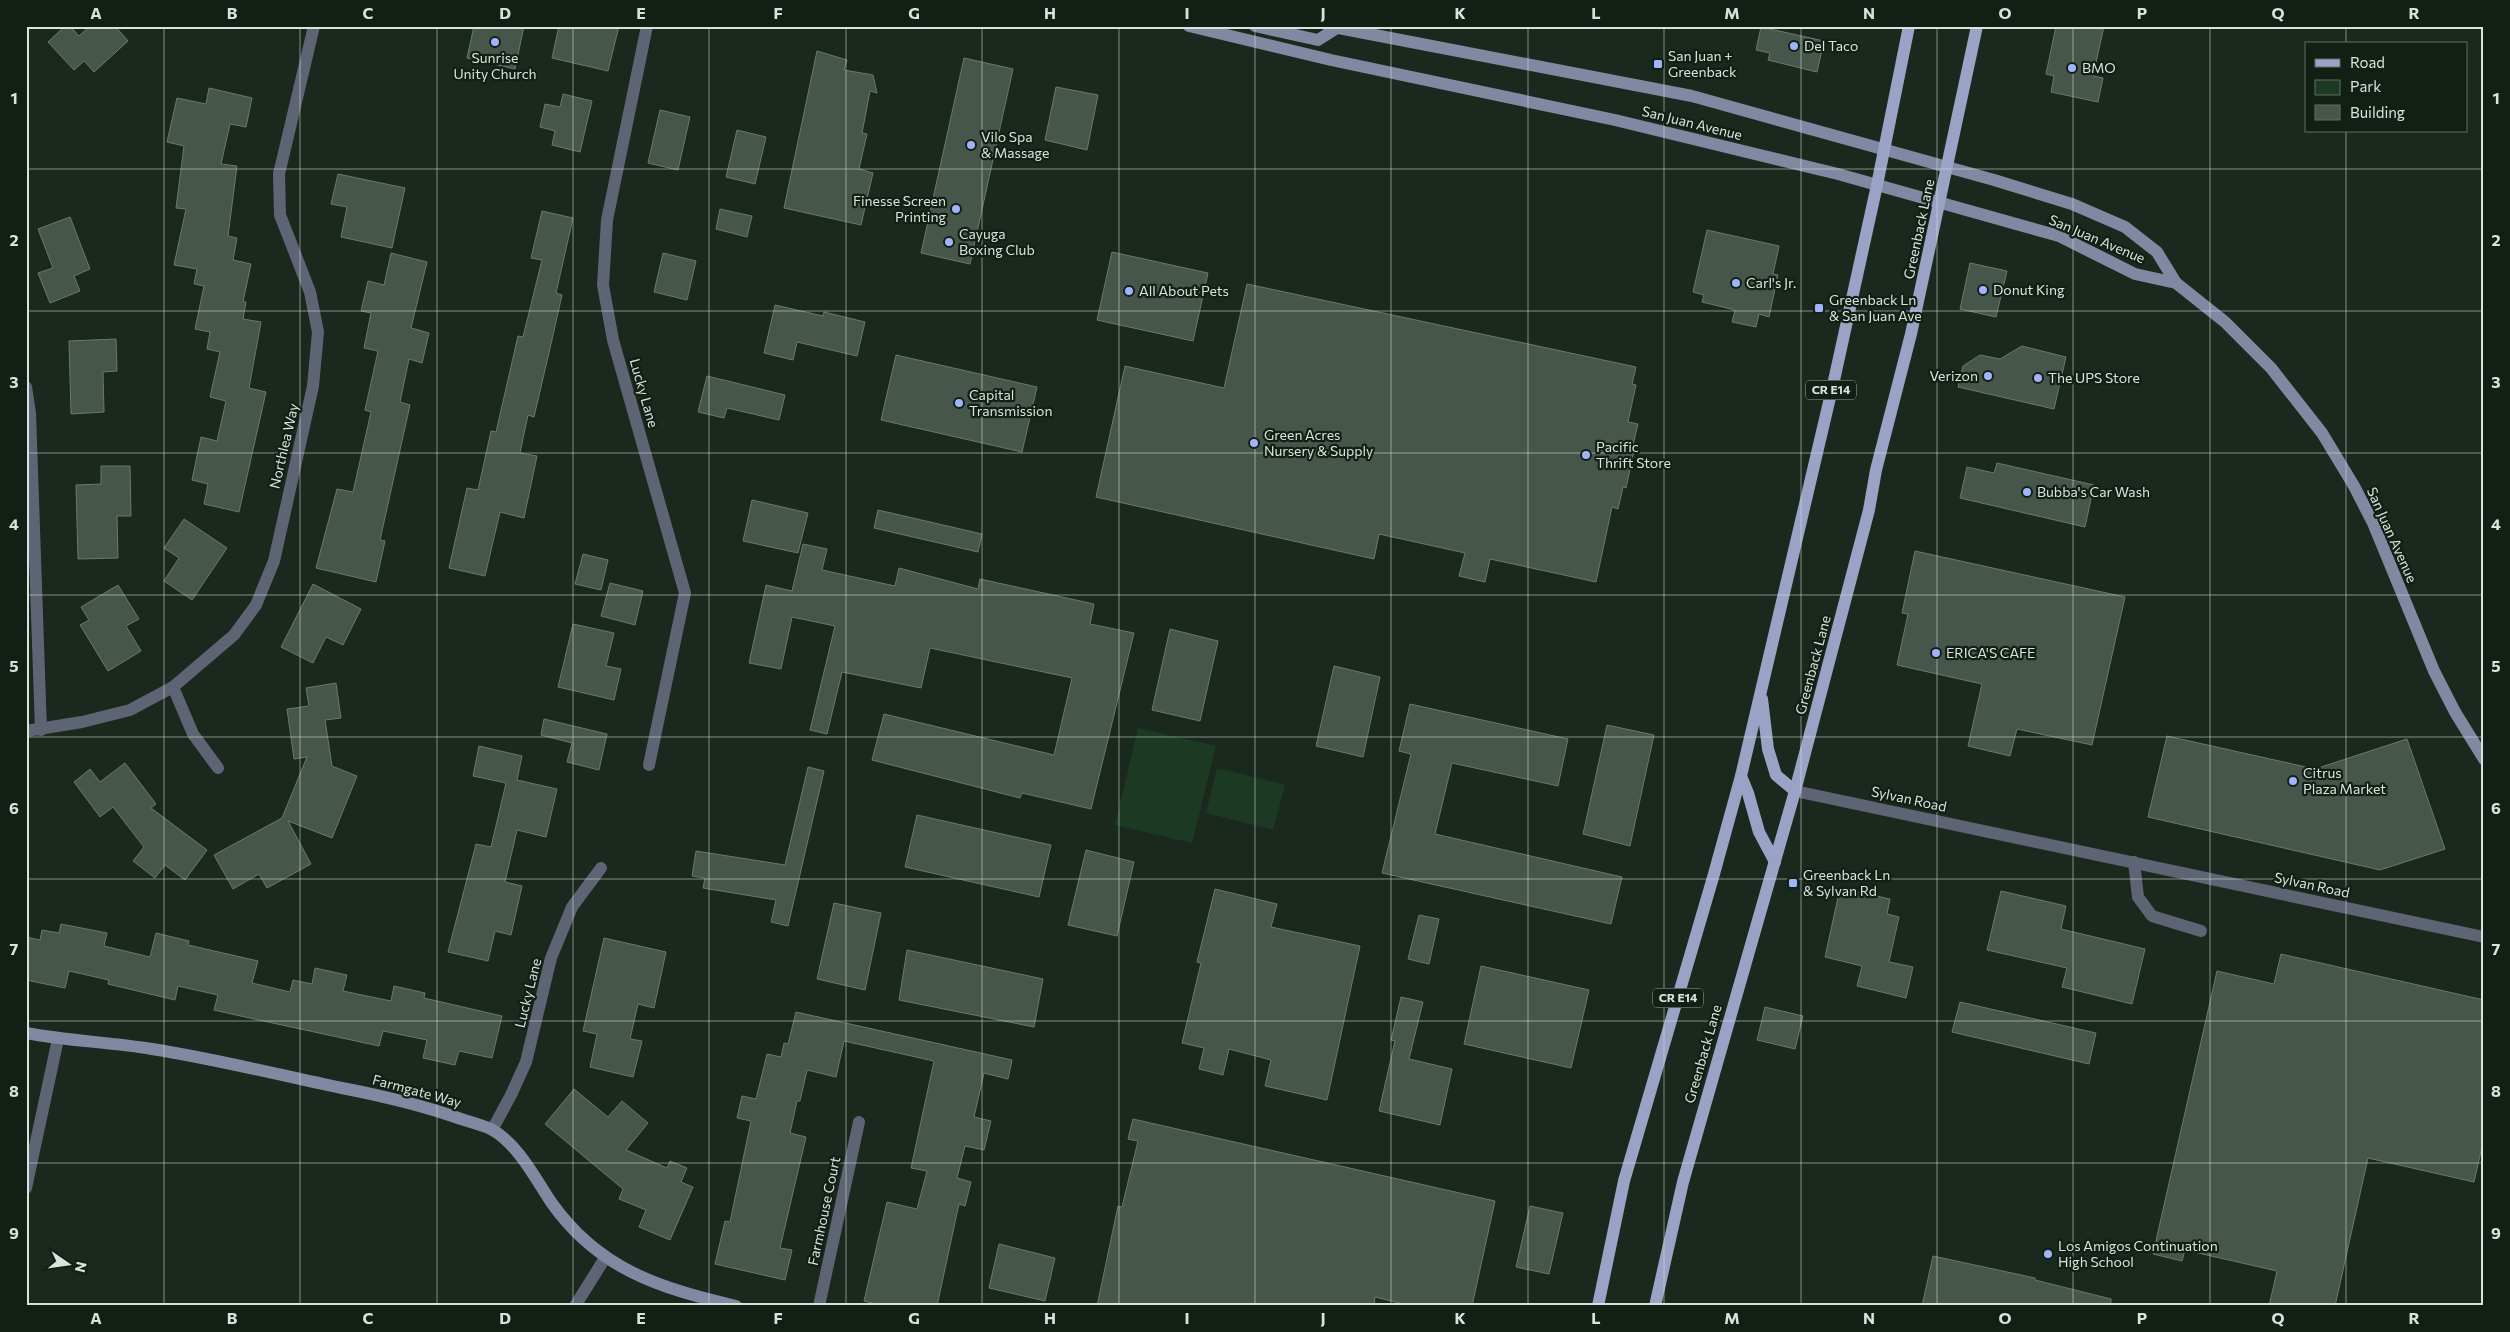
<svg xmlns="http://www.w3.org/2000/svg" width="2510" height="1332" font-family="Commissioner,sans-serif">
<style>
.green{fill:#1c3924}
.building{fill:#47564a;stroke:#6a796d}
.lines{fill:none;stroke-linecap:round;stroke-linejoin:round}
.street{stroke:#5f6474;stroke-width:12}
.secondary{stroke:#8188a2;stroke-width:12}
.primary{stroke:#9aa3c5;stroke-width:12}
.grid{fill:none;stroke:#d9e2db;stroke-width:1;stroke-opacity:0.55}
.poi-dot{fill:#a1b3fd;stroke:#121f15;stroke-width:2}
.labels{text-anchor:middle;stroke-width:4.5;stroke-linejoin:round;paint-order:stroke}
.shield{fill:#121f15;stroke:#9da8a0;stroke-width:1}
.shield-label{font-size:12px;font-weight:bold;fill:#d9e2db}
.poi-label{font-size:14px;fill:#d9e2db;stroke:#121f15;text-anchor:start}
.street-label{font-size:14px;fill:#d9e2db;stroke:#121f15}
.neatline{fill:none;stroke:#d9e2db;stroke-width:2}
.grid-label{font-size:16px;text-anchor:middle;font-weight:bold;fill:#d9e2db}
</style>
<rect width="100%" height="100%" fill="#1b281e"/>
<g class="green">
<path d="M1138 728 1216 746 1192 843 1115 825Z"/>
<path d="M1217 768 1285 785 1273 830 1206 813Z"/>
</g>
<g class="building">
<path d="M65 26H70L79 36 90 26H115L128 41 94 72 84 61 74 70 48 42Z"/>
<path d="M474 26H524L515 69 467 58Z"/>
<path d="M559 26H619L608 71 552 58Z"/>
<path d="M2056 26H2104L2093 76 2103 78 2098 102 2051 92 2054 76 2046 74Z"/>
<path d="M1761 27 1824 41 1817 72 1768 60 1770 53 1756 50Z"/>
<path d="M817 51 847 60 844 70 873 75 877 93 870 91 862 133 867 134 859 169 873 173 861 225 784 208Z"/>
<path d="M964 58 1013 69 970 264 921 253Z"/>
<path d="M1056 87 1098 95 1087 150 1045 140Z"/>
<path d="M209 88 252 98 246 127 230 124 221 164 237 166 228 236 237 238 233 260 251 264 243 302H246L243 319 261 322 249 388 266 392 239 512 204 504 208 484 192 480 201 437 217 441 226 401 210 397 220 352 207 349 210 332 195 329 204 286 194 284 197 269 174 265 186 209 176 208 184 146 167 142 177 98 206 104Z"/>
<path d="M563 94 592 101 580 152 552 145 555 131 540 127 545 104 560 107Z"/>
<path d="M660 110 690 117 678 170 648 163Z"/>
<path d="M737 130 766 137 755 184 726 177Z"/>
<path d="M338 174 405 188 392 248 341 237 347 207 331 204Z"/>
<path d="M720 209 752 216 747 237 716 229Z"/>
<path d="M542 211 573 218 556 293 562 295 551 344 534 417 528 415 520 453 537 456 524 518 500 512 485 576 449 568 467 488 478 490 491 431 496 432 518 336 523 337 542 260 531 258Z"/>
<path d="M70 217 90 269 74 276 80 291 50 303 38 273 53 268 38 229Z"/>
<path d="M1707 230 1779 246 1773 274 1778 275 1769 317 1759 314 1756 327 1732 322 1735 310 1702 302 1704 295 1693 292Z"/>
<path d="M1112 252 1208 273 1193 341 1097 320Z"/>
<path d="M391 253 427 262 411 328 429 333 422 363 409 359 400 402 410 405 380 540 385 541 376 582 316 568 337 489 353 492 371 412 365 410 378 351 364 348 371 313 361 311 368 281 384 285Z"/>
<path d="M663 253 696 261 687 300 654 292Z"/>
<path d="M1970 263 2007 271 1996 317 1960 309Z"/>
<path d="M1247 284 1636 367 1632 384 1636 385 1628 422 1638 424 1633 445 1635 446 1626 488 1623 487 1618 509 1612 507 1596 582 1490 559 1485 582 1459 576 1465 553 1379 534 1374 559 1096 497 1125 366 1224 388Z"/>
<path d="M775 305 823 316 824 312 865 322 857 356 797 342 793 360 764 353Z"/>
<path d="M116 339 117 371 103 372 104 412 71 414 69 341Z"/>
<path d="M2022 346 2066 357 2054 409 1958 387 1963 366 1980 355 2000 359Z"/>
<path d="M896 355 1037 387 1022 452 881 420Z"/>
<path d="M707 376 785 395 779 420 727 408 724 418 698 412Z"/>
<path d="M1997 463 2094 485 2085 527 1960 498 1967 467 1994 473Z"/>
<path d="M101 466H130L131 516H117L118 558 78 559 76 485 101 484Z"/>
<path d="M752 500 808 513 798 553 743 541Z"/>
<path d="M878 510 982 534 978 552 874 528Z"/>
<path d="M184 519 227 548 192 600 164 581 179 558 164 548Z"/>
<path d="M803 544 827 549 822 570 895 586 899 568 978 589 980 579 1094 604 1090 624 1134 633 1091 809 1022 793 1020 798 872 760 884 714 1054 755 1072 678 930 648 921 688 842 672 827 734 810 730 835 626 792 617 781 669 749 663 766 585 792 591Z"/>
<path d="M1915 551 2125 597 2092 745 2017 729 2010 756 1968 746 1982 684 1897 665 1908 614 1902 613Z"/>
<path d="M583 554 608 560 601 590 575 584Z"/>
<path d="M610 583 643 591 635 625 601 616Z"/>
<path d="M313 584 361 609 343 645 326 637 313 663 281 647Z"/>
<path d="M118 585 139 619 126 626 141 651 108 671 80 625 89 620 81 607Z"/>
<path d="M573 624 614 633 606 666 621 669 614 700 558 687Z"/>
<path d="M1170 629 1218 641 1200 721 1152 710Z"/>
<path d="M1334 666 1380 677 1363 757 1316 746Z"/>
<path d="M336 683 341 718 325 720 332 766 357 776 332 838 288 821 311 864 267 888 259 874 233 889 214 855 282 818 307 757 294 759 287 709 309 706 306 688Z"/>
<path d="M1410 704 1568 739 1558 786 1452 763 1435 834 1622 877 1611 924 1382 873 1411 754 1399 751Z"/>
<path d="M544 719 607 734 599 770 567 762 572 743 541 735Z"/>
<path d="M1607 725 1654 735 1630 846 1583 834Z"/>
<path d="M2167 736 2315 769 2407 739 2445 849 2380 870 2148 817Z"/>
<path d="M479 746 522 756 517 780 557 789 546 837 517 830 505 882 522 886 511 935 495 931 488 961 448 952 476 844 491 847 506 783 473 776Z"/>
<path d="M125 763 156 804 151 808 207 850 185 880 165 865 155 878 133 861 144 847 113 807 100 817 74 782 90 769 100 782Z"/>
<path d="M808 767 824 771 788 926 771 922 776 900 703 888 705 878 692 876 696 851 785 865Z"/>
<path d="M917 815 1051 845 1039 897 905 867Z"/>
<path d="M1086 850 1134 862 1117 936 1068 925Z"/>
<path d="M1840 888 1890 899 1887 914 1899 917 1889 962 1913 967 1906 998 1857 986 1862 966 1825 957Z"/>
<path d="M1215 889 1277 904 1271 927 1360 946 1327 1100 1265 1086 1271 1060 1229 1049 1223 1075 1199 1069 1204 1048 1182 1043 1201 963 1197 962Z"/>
<path d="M2001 891 2066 906 2061 929 2145 949 2132 1004 2062 987 2067 968 1987 950Z"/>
<path d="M834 903 881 913 865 990 817 979Z"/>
<path d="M1419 915 1439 919 1429 964 1408 959Z"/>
<path d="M61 924 107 933 104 946 150 957 156 933 189 941 188 945 258 961 252 983 290 992 293 980 312 984 315 968 347 975 343 991 391 1001 394 986 425 993 424 998 502 1016 492 1058 459 1051 455 1065 423 1058 427 1040 383 1031 379 1046 245 1017 214 1010 218 995 178 986 175 1000 108 984 109 980 69 971 65 988 26 980V937L40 940 42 930 59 933Z"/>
<path d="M604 938 666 952 654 1008 638 1004 630 1039 642 1041 633 1077 590 1067 597 1034 583 1031Z"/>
<path d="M907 950 1043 979 1034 1027 899 1000Z"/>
<path d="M2281 954 2484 1000V1138L2474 1182 2368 1158 2335 1306H2269L2277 1271 2185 1250 2182 1261 2153 1254 2217 971 2274 984Z"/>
<path d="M1481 966 1589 990 1571 1068 1464 1044Z"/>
<path d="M1401 997 1423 1002 1409 1059 1452 1069 1440 1125 1379 1111 1395 1041 1391 1040Z"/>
<path d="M1960 1002 2096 1033 2089 1064 1952 1032Z"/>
<path d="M1765 1007 1803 1016 1795 1049 1757 1040Z"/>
<path d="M796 1012 1012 1060 1008 1079 984 1073 974 1117 991 1121 984 1150 965 1146 957 1178 971 1182 965 1206 959 1204 937 1306H884L864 1301 887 1202 917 1209 927 1171 911 1168 934 1061 844 1041 836 1077 807 1070 800 1101H797L790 1133 806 1137 780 1248 792 1250 785 1280 715 1264 725 1221 730 1222 751 1121 737 1118 742 1096 756 1099 767 1054 781 1057 784 1043 788 1044Z"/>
<path d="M574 1089 608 1117 622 1101 648 1123 626 1150 667 1168 670 1161 687 1168 681 1182 693 1187 670 1240 639 1227 646 1210 619 1199 623 1189 545 1124Z"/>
<path d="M1133 1119 1495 1201 1472 1306H1411L1375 1297 1374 1306H1097L1118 1206 1122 1207 1138 1141 1128 1139Z"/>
<path d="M1530 1206 1563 1213 1549 1274 1516 1267Z"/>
<path d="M999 1244 1055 1258 1045 1301 989 1288Z"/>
<path d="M1933 1256 2035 1278V1280L2111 1299V1306H1922Z"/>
</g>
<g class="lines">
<g class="street">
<path d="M647 26 607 220 603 285 613 340 685 593 649 765"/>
<path d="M26 387 30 413 41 730"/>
<path d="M173 687 193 734 218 768"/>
<path d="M26 731 82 722 130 710 173 687 234 635 256 605 274 561 313 386 318 332 310 292 280 215 279 174 314 26"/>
<path d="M1795 791 2484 937"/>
<path d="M2134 862 2138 897 2152 916 2201 931"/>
<path d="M492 1130 511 1095 526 1062 551 958 572 907 601 868"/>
<path d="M26 1188 58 1039"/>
<path d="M575 1306 605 1258"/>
<path d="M819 1306 859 1122"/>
</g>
<g class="secondary">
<path d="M1189 26 1331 60 1615 120 1838 174 2059 236 2135 274 2176 283"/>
<path d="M1255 26 1318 40 1337 28"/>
<path d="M1328 26 1692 96 1994 180 2072 204 2125 227 2157 252 2176 283 2225 322 2271 368 2322 433 2354 486 2373 523 2434 671 2455 712 2484 759"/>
<path d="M26 1033C68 1041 110 1042 152 1049 216 1059 279 1075 342 1088 383 1096 422 1105 461 1119 471 1122 482 1125 491 1129 518 1144 535 1178 551 1202 598 1269 659 1288 736 1306"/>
</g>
<g class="primary">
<path d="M1762 699 1768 749 1776 775 1795 791"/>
<path d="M1741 776 1748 793 1759 832 1775 862"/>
<path d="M1598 1306 1624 1181 1714 874 1741 776 1833 385 1877 185 1909 26"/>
<path d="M1655 1306 1683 1182 1795 791 1869 510 1876 470 1911 334 1977 26"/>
</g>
</g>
<path class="grid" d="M164 26V1306M300 26V1306M437 26V1306M573 26V1306M709 26V1306M846 26V1306M982 26V1306M1119 26V1306M1255 26V1306M1391 26V1306M1528 26V1306M1664 26V1306M1801 26V1306M1937 26V1306M2073 26V1306M2210 26V1306M2346 26V44M2346 131V1306M26 169H2484M26 311H2484M26 453H2484M26 595H2484M26 737H2484M26 879H2484M26 1021H2484M26 1163H2484"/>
<g class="poi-dot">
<circle cx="495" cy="42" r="5"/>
<circle cx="1794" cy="46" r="5"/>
<rect x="1653" y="59" width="10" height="10" rx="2.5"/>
<circle cx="2072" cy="68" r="5"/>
<circle cx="971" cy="145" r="5"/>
<circle cx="956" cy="209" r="5"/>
<circle cx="949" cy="242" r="5"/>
<circle cx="1736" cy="283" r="5"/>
<circle cx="1983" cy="290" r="5"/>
<circle cx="1129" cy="291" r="5"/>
<rect x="1814" y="303" width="10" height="10" rx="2.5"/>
<circle cx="1988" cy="376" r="5"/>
<circle cx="2038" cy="378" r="5"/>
<circle cx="959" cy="403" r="5"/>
<circle cx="1254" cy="443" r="5"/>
<circle cx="1586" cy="455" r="5"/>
<circle cx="2027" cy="492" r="5"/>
<circle cx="1936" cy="653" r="5"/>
<circle cx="2293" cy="781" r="5"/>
<rect x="1788" y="878" width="10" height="10" rx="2.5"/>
<circle cx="2048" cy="1254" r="5"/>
</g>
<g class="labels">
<g class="shield">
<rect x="1806" y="380.5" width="50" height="19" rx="4"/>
<rect x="1653" y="988.5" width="50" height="19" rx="4"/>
</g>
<g class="shield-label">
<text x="1831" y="394">CR E14</text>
<text x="1678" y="1002">CR E14</text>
</g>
<g class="poi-label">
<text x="1804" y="51">Del Taco</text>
<text x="1668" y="61">San Juan +<tspan x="1668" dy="16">Greenback</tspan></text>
<text x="495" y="63" text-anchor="middle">Sunrise<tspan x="495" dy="16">Unity Church</tspan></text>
<text x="2082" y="73">BMO</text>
<text x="981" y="142">Vilo Spa<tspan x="981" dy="16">&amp; Massage</tspan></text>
<text x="946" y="206" text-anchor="end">Finesse Screen<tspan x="946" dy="16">Printing</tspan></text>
<text x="959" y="239">Cayuga<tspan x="959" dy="16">Boxing Club</tspan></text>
<text x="1746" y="288">Carl's Jr.</text>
<text x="1993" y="295">Donut King</text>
<text x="1139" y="296">All About Pets</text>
<text x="1829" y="305">Greenback Ln<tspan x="1829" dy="16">&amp; San Juan Ave</tspan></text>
<text x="1978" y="381" text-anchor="end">Verizon</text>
<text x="2048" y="383">The UPS Store</text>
<text x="969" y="400">Capital<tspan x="969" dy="16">Transmission</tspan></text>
<text x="1264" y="440">Green Acres<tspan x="1264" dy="16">Nursery &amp; Supply</tspan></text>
<text x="1596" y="452">Pacific<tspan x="1596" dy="16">Thrift Store</tspan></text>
<text x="2037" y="497">Bubba's Car Wash</text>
<text x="1946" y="658">ERICA'S CAFE</text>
<text x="2303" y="778">Citrus<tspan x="2303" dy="16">Plaza Market</tspan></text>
<text x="1803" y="880">Greenback Ln<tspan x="1803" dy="16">&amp; Sylvan Rd</tspan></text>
<text x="2058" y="1251">Los Amigos Continuation<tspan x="2058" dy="16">High School</tspan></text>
</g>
<g class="street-label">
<text transform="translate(1692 123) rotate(14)" y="5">San Juan Avenue</text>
<text transform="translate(1919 229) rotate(-78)" y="5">Greenback Lane</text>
<text transform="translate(2097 239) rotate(23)" y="5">San Juan Avenue</text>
<text transform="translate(644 393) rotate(74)" y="5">Lucky Lane</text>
<text transform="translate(284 446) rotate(-77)" y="5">Northlea Way</text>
<text transform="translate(2392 535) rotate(66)" y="5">San Juan Avenue</text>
<text transform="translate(1813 665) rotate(-75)" y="5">Greenback Lane</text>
<text transform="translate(1909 799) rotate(12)" y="5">Sylvan Road</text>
<text transform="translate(2312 885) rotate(12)" y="5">Sylvan Road</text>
<text transform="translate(528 993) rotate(-76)" y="5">Lucky Lane</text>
<text transform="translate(1703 1054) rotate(-74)" y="5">Greenback Lane</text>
<text transform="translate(417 1091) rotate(15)" y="5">Farmgate Way</text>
<text transform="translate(824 1211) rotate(-78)" y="5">Farmhouse Court</text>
</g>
</g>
<rect width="2510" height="1332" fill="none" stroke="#121f15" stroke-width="55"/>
<rect x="2305" y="42" width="162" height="90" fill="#121f15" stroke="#626d64"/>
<rect x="2315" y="59" width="25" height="8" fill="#9aa3c5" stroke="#626d64"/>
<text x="2350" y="68" font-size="15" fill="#d9e2db">Road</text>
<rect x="2315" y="80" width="25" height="15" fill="#1c3924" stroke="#626d64"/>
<text x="2350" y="92" font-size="15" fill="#d9e2db">Park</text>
<rect x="2315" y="105" width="25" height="15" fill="#47564a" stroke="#626d64"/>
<text x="2350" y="118" font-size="15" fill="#d9e2db">Building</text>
<g transform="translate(68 1264) rotate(103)" stroke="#121f15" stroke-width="4" paint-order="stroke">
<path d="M0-4L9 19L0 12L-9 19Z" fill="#d9e2db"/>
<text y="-8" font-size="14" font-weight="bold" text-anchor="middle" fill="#d9e2db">N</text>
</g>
<rect x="28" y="28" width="2454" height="1276" class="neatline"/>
<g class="grid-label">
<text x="96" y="19">A</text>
<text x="232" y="19">B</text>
<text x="368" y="19">C</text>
<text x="505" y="19">D</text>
<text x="641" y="19">E</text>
<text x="778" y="19">F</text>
<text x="914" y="19">G</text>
<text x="1050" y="19">H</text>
<text x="1187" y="19">I</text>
<text x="1323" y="19">J</text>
<text x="1460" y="19">K</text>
<text x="1596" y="19">L</text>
<text x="1732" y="19">M</text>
<text x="1869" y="19">N</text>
<text x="2005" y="19">O</text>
<text x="2142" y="19">P</text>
<text x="2278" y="19">Q</text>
<text x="2414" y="19">R</text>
<text x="14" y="104">1</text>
<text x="2496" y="104">1</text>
<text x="14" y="246">2</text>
<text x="2496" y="246">2</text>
<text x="14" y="388">3</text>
<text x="2496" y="388">3</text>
<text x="14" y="530">4</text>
<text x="2496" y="530">4</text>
<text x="14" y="672">5</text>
<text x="2496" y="672">5</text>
<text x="14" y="814">6</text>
<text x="2496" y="814">6</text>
<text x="14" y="955">7</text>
<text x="2496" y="955">7</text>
<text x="14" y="1097">8</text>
<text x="2496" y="1097">8</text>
<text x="14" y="1239">9</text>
<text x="2496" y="1239">9</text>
<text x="96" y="1324">A</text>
<text x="232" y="1324">B</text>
<text x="368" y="1324">C</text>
<text x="505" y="1324">D</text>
<text x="641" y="1324">E</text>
<text x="778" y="1324">F</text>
<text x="914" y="1324">G</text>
<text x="1050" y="1324">H</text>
<text x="1187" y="1324">I</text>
<text x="1323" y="1324">J</text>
<text x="1460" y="1324">K</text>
<text x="1596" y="1324">L</text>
<text x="1732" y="1324">M</text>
<text x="1869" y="1324">N</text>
<text x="2005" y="1324">O</text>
<text x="2142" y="1324">P</text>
<text x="2278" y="1324">Q</text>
<text x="2414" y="1324">R</text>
</g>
</svg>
